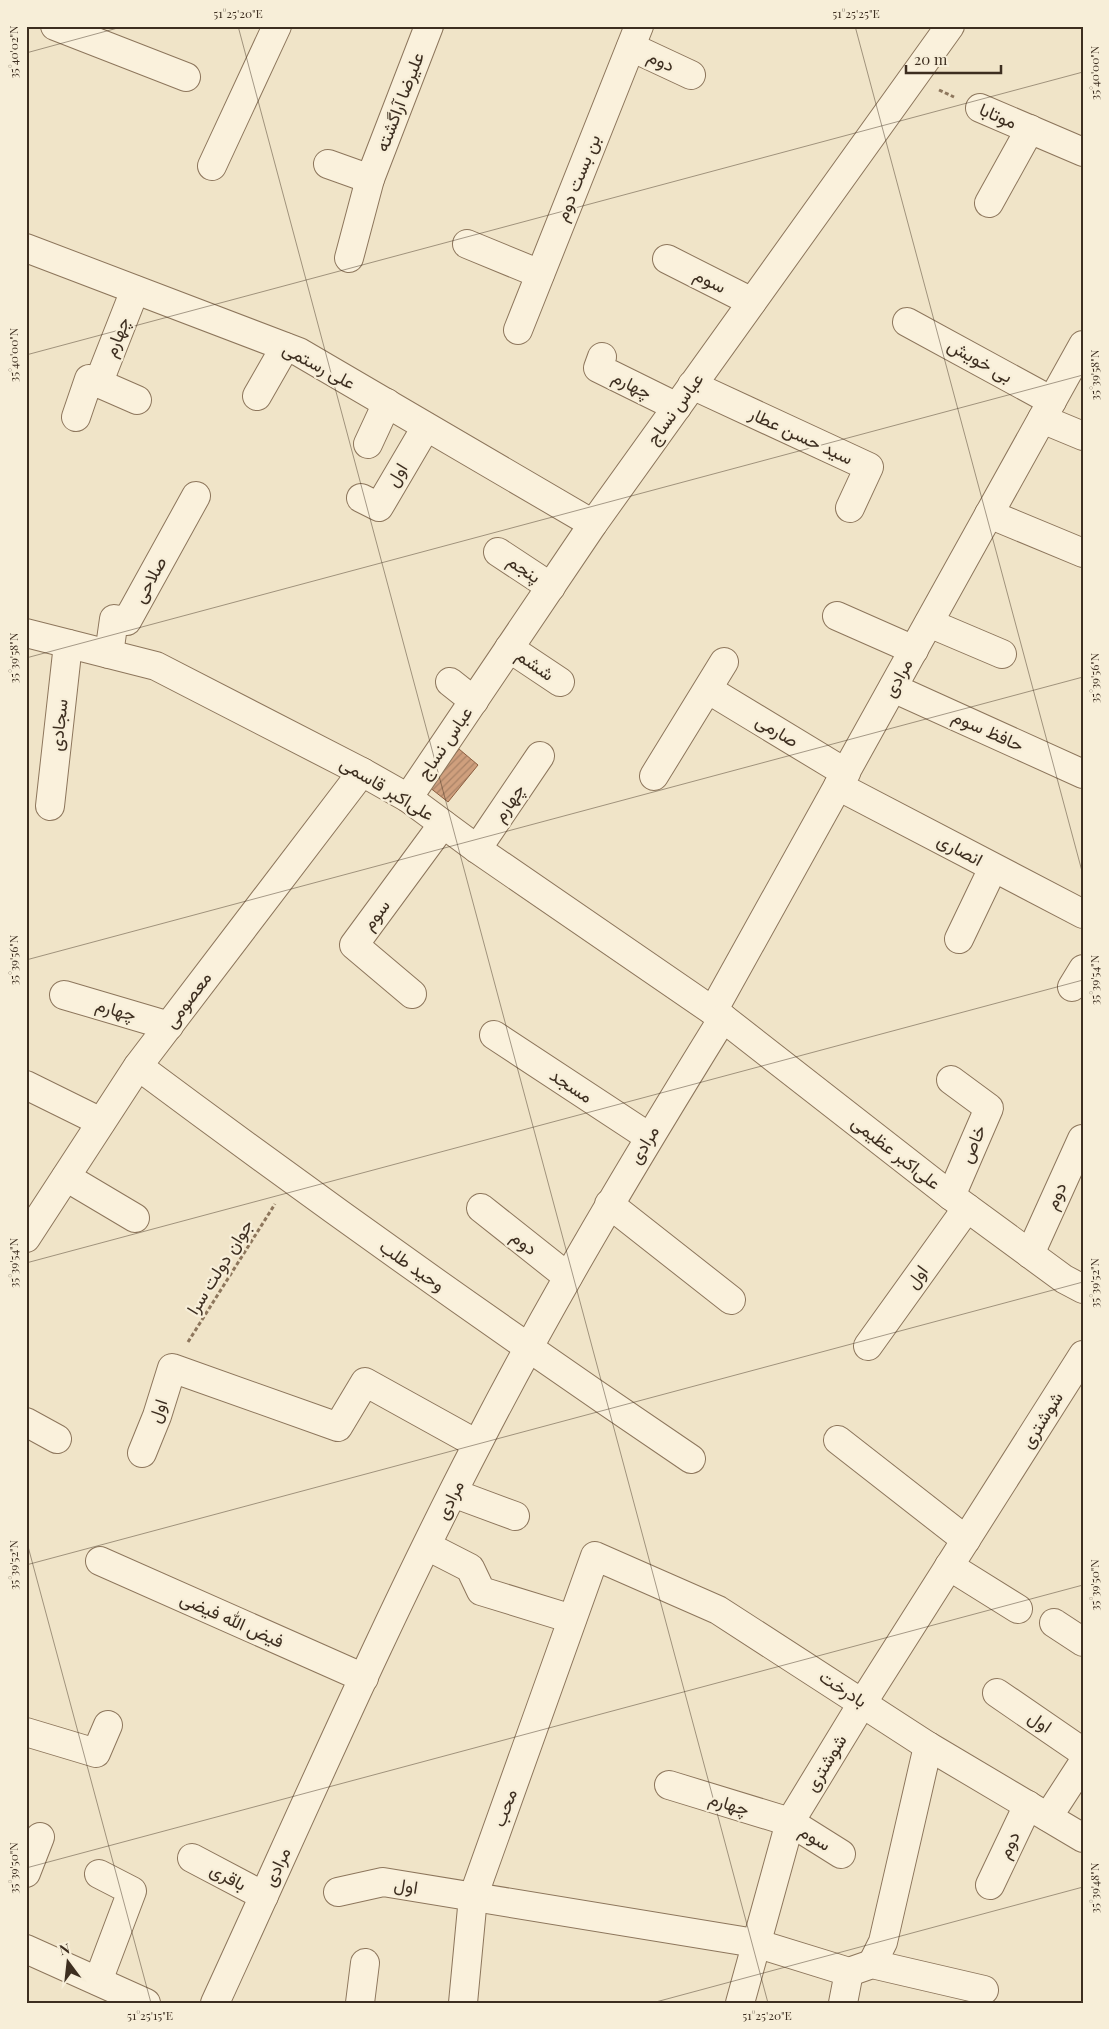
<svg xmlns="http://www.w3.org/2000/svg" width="1109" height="2029" font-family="'Playfair Display',Vazirmatn,serif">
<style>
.building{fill:url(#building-hatch);stroke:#8d5f41}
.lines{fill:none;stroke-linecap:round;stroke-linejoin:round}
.minor-casing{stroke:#8d765c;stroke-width:30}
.path{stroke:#8d765c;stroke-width:3;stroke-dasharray:4 2.5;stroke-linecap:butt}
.minor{stroke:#faf1dc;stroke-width:28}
.ticks{fill:none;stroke:#3d2e20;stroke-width:1;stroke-opacity:0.45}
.labels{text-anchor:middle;stroke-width:4.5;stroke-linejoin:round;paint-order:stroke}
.street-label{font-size:18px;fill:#3d2e20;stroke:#f7eed8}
.neatline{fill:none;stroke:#3d2e20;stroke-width:2}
.ticks-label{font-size:12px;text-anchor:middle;fill:#3d2e20}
</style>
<defs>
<pattern id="building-hatch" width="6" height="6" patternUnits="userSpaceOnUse" patternTransform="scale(1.25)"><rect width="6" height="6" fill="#cf9f7d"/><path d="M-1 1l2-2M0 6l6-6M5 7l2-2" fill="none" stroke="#a98266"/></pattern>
</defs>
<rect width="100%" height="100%" fill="#f0e4c8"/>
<path class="building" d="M459 749 478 765 448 802 429 787Z"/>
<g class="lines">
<defs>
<g id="minor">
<path d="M55 26 186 77"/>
<path d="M631 47 691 75"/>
<path d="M980 108 1083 152"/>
<path d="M328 164 370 179 349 258"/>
<path d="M212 166 277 26"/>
<path d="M370 179 429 26"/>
<path d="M989 203 1030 129"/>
<path d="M467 244 540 274"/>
<path d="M26 248 299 352 593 524"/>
<path d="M667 259 752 302"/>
<path d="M907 322 1052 401"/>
<path d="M518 330 639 26"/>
<path d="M602 357 598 368 677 407"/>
<path d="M98 384 135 290"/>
<path d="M692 385 869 467 850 508"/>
<path d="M257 396 285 347"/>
<path d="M76 417 89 379 137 400"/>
<path d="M1042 419 1083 436"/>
<path d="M368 444 387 403"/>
<path d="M361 498 379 507 426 427"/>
<path d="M989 514 1083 553"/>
<path d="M498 552 551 587"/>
<path d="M837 616 914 650"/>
<path d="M929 623 1002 654"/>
<path d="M26 633 156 666 362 772 408 798 477 849 723 1018 951 1196 1064 1279 1083 1289"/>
<path d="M509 648 560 682"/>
<path d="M109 654 114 619 127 621 196 496"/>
<path d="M450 682 474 701"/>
<path d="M893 688 1083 774"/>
<path d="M709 690 846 773"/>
<path d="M654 776 724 662"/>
<path d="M838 786 1083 914"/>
<path d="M408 798 593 524 950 26"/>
<path d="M50 806 68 644"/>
<path d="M477 849 540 756"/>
<path d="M959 939 993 868"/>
<path d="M1072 987 1083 969"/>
<path d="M412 994 354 945 443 824"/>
<path d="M64 995 169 1026"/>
<path d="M713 1011 1083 345"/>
<path d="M494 1035 649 1137"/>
<path d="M138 1066C319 1201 503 1332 691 1459"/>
<path d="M26 1085 101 1122"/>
<path d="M66 1177 135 1218"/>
<path d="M951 1196 989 1108 951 1080"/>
<path d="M609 1204 731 1300"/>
<path d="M481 1208 568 1277"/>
<path d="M26 1238 138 1066 362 772"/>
<path d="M1030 1254 1082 1139"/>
<path d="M868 1346 967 1208"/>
<path d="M26 1422 57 1439"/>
<path d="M838 1440 966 1540"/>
<path d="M142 1453 157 1416 172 1368 338 1427 365 1382 477 1444"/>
<path d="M453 1493 515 1516"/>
<path d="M427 1546 470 1568 481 1591 572 1619"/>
<path d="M100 1561 364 1678"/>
<path d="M949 1566 1018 1609"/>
<path d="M1054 1623 1083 1642"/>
<path d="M997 1693 1083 1752"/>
<path d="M26 1732 96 1753 108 1725"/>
<path d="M669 1785 790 1822 841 1854"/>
<path d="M1048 1817 1083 1763"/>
<path d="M192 1858 264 1896"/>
<path d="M26 1873 40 1837"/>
<path d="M990 1885 1028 1805"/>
<path d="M338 1892 383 1882 755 1943 849 1972 872 1964 984 1990"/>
<path d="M26 1949 146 2003"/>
<path d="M872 1964 883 1942 928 1746"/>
<path d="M98 1981 132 1891 99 1874"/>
<path d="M215 2003C301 1816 383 1626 478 1443 553 1297 637 1157 723 1018"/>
<path d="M360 2003 365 1963"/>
<path d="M463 2003 473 1897 595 1556 718 1610 928 1746 1083 1838"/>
<path d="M740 2003 790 1822 863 1702 1083 1355"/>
<path d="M843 2003 849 1972"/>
</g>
</defs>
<use href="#minor" class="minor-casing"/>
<g class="path">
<path d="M939 90 954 97"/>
<path d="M188 1342 275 1204"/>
</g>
<use href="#minor" class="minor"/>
</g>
<path class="ticks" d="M238 26 768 2003M855 26 1083 875M26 53 125 26M26 355 1083 72M26 658 1083 375M26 960 1083 677M26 1263 1083 980M26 1539 151 2003M26 1565 1083 1282M26 1868 1083 1585M652 2003 1083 1887"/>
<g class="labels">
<g class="street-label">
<text transform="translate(661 61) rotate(25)" y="6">دوم</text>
<text transform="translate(400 102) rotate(-69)" y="6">علیرضا آراگشته</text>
<text transform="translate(998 116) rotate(23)" y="6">موتابا</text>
<text transform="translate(578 178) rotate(-68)" y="6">بن بست دوم</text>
<text transform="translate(710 281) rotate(27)" y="6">سوم</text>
<text transform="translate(117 337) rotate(-69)" y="6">چهارم</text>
<text transform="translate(980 361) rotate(29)" y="6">بی خویش</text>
<text transform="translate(319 366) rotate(28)" y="6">علی رستمی</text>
<text transform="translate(632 385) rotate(26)" y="6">چهارم</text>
<text transform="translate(675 409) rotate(-54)" y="6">عباس نساج</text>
<text transform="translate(801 436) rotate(25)" y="6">سید حسن عطار</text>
<text transform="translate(397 475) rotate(-59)" y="6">اول</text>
<text transform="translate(524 569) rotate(34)" y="6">پنجم</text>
<text transform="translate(150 580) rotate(-61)" y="6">صلاحی</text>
<text transform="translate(535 665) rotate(35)" y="6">ششم</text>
<text transform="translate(898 678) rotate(-61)" y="6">مرادی</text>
<text transform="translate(59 725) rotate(-84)" y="6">سجادی</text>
<text transform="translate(777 731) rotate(31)" y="6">صارمی</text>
<text transform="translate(988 731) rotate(24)" y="6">حافظ سوم</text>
<text transform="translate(445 743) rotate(-56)" y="6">عباس نساج</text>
<text transform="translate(387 789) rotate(31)" y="6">علی‌اکبر قاسمی</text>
<text transform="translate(509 803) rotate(-56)" y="6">چهارم</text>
<text transform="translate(960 850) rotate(28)" y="6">انصاری</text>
<text transform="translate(376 915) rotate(-53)" y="6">سوم</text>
<text transform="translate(188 1000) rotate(-53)" y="6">معصومی</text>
<text transform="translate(116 1010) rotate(16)" y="6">چهارم</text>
<text transform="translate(571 1086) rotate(33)" y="6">مسجد</text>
<text transform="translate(973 1144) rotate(-67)" y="6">خاص</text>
<text transform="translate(644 1145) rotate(-59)" y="6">مرادی</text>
<text transform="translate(896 1153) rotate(38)" y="6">علی‌اکبر عظیمی</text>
<text transform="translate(1056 1196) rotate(-66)" y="6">دوم</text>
<text transform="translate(524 1243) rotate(38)" y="6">دوم</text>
<text transform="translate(412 1266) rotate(35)" y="6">وحید طلب</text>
<text transform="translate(220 1267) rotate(-58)" y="6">جوان دولت سرا</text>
<text transform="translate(917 1277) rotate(-54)" y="6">اول</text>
<text transform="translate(158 1411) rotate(-71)" y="6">اول</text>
<text transform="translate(1042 1420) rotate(-58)" y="6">شوشتری</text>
<text transform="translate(450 1500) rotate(-64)" y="6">مرادی</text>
<text transform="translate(232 1620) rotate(24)" y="6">فیض الله فیضی</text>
<text transform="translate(843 1689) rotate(33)" y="6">بادرخت</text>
<text transform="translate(1040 1722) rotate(34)" y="6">اول</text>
<text transform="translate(826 1763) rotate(-59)" y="6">شوشتری</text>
<text transform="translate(729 1804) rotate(17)" y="6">چهارم</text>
<text transform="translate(505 1808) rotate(-70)" y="6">محب</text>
<text transform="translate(815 1838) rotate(31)" y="6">سوم</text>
<text transform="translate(1009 1845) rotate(-64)" y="6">دوم</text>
<text transform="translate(277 1867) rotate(-65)" y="6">مرادی</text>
<text transform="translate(228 1877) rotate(28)" y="6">باقری</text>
<text transform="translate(406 1886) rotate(9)" y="6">اول</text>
</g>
</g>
<rect width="1109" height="2029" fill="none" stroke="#f7eed8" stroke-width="55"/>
<g transform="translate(68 1962) rotate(345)" stroke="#f7eed8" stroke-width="4" paint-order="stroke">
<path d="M0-4L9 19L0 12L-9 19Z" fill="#3d2e20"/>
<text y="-8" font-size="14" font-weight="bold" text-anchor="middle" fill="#3d2e20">N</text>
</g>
<path d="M906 65v8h95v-8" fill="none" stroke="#3d2e20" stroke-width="2.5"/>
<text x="914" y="65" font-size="15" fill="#3d2e20" stroke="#f7eed8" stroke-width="4" paint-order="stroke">20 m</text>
<rect x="28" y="28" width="1054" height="1974" class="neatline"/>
<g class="ticks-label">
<text x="238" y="18">51°25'20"E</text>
<text x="856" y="18">51°25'25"E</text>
<text transform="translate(14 52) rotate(-90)" y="4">35°40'02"N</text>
<text transform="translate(1095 73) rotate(-90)" y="4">35°40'00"N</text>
<text transform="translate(14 355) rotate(-90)" y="4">35°40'00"N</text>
<text transform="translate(1095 375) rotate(-90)" y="4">35°39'58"N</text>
<text transform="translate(14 658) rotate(-90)" y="4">35°39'58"N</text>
<text transform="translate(1095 678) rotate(-90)" y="4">35°39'56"N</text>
<text transform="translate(14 960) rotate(-90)" y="4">35°39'56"N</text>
<text transform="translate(1095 980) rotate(-90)" y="4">35°39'54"N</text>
<text transform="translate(14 1263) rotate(-90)" y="4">35°39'54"N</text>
<text transform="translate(1095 1283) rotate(-90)" y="4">35°39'52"N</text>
<text transform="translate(14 1565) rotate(-90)" y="4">35°39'52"N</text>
<text transform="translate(1095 1585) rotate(-90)" y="4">35°39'50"N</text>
<text transform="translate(14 1868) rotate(-90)" y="4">35°39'50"N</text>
<text transform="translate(1095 1888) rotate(-90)" y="4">35°39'48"N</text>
<text x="150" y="2020">51°25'15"E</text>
<text x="767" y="2020">51°25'20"E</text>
</g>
</svg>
